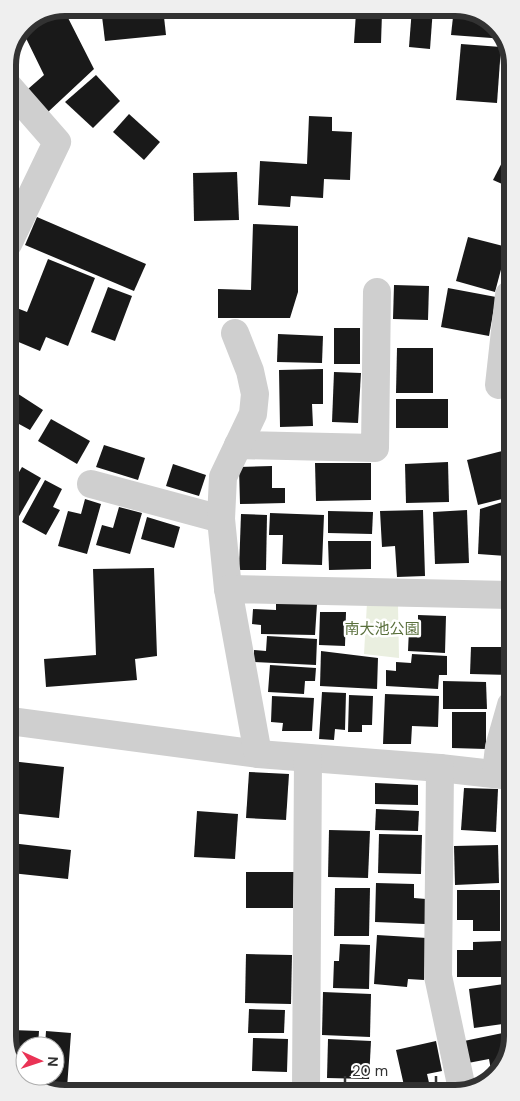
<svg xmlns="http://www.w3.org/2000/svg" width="520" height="1101" font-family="'DM Sans','Noto Sans JP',sans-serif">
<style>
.green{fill:#eaefe0}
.building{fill:#191919}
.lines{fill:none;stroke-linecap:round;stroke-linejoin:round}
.minor{stroke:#cfcfcf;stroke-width:28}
.labels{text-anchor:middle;stroke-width:5;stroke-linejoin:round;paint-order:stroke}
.park-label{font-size:15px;fill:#5a703d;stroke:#fff}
.rim{fill:none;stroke:#323232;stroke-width:6}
</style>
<rect width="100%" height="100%" fill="#fff"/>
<path class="green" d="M367 603 398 605 399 658 364 654Z"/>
<g class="building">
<path d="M63 8 94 69 48 112 28 89 44 75 22 30 25 24Z"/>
<path d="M101 8H163L166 35 105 41Z"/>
<path d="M412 8H433L430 49 409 47Z"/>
<path d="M454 8H459L490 19 505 39 451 35Z"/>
<path d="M356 12 382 13 381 43H354Z"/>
<path d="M461 44 501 47 497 103 456 100Z"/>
<path d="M96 75 120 101 93 128 65 102Z"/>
<path d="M129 114 160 142 144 160 113 132Z"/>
<path d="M309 116 332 117V131L352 132 350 180 324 179 323 198 291 196 290 207 258 205 260 161 307 164Z"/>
<path d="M509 149V187L493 180Z"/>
<path d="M237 172 239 220 194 221 193 173Z"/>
<path d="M37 217 146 264 134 291 25 245Z"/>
<path d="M253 224 298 226V292L290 318H218V289L251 290Z"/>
<path d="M468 237 507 247 495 292 456 281Z"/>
<path d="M48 259 95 278 68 346 46 337 40 351 9 338V305L27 312Z"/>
<path d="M394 285 429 286 428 320 393 319Z"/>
<path d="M108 287 132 296 115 341 91 332Z"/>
<path d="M448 288 496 297 489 336 441 327Z"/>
<rect x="334" y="328" width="26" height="36"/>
<path d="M278 334 323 336 322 363 277 362Z"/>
<path d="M397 348H433V393H396Z"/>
<path d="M323 369V404H312L313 426 280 427 279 370Z"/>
<path d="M334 372 361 373 358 423 332 422Z"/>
<path d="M9 388 43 410 30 430 19 424 9 438Z"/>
<rect x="396" y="399" width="52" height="29"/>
<path d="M51 419 90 441 77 464 38 441Z"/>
<path d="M104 445 145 458 138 480 96 467Z"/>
<path d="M510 449V497L478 505 467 460Z"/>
<path d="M448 462 449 502 406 503 405 464Z"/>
<path d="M315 463H371V500L316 501Z"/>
<path d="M173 464 206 475 199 496 166 486Z"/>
<path d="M272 466V488H285V503L240 504 239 467Z"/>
<path d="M22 467 41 478 18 518 9 513V489Z"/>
<path d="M45 480 62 489 53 507 60 510 46 535 22 522Z"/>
<path d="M85 499 101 504 87 554 58 546 68 511 81 514Z"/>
<path d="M509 500 506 556 478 554 480 509Z"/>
<path d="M119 507 142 513 130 554 96 545 102 525 113 528Z"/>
<path d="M423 510 425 576 397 577 395 546 382 547 380 511Z"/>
<path d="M467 510 469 563 435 564 433 512Z"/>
<path d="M328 511 373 512 372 534 328 533Z"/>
<path d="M270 513 324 515 322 565 282 564 283 535H269Z"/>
<path d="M241 514 267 515 266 570H239Z"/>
<path d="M147 517 180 527 174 548 141 539Z"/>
<path d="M328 541H371V569L329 570Z"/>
<path d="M154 568 157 656 135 659 137 680 46 687 44 659 96 655 93 569Z"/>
<path d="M276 602 317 604 315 635 261 634V625L252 624 253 609 276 610Z"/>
<path d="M320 612H346L345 646 319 645Z"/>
<path d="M418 615 446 616 445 653 408 651 409 629H418Z"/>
<path d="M267 636 317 639 316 665 254 662V650L266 651Z"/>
<path d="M471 647H511V675L470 674Z"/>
<path d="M321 651 378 658 377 689 320 686Z"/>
<path d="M412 654 447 656V675H439L438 689 386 686V670L396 671V662L411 663Z"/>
<path d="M270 665 316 668 315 681H305L304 694 268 692Z"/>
<path d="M443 681 486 682 487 709H443Z"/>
<path d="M322 692 346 693 345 730 335 729 334 740 319 739Z"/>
<path d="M385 694 439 696 438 727 412 726 411 744H383Z"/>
<path d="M349 695 373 696 372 725H362V732H348Z"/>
<path d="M272 696 314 698 312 731H282L283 723 271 722Z"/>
<path d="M452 712H486V749L452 748Z"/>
<path d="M11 761 64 767 59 818 11 813Z"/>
<path d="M249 772 289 774 286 820 246 818Z"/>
<path d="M375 783 418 785V805L375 804Z"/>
<path d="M464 788 498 789 496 832 461 830Z"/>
<path d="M376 809 419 811 418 831 375 830Z"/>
<path d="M197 811 238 814 235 859 194 857Z"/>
<path d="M329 830 370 831 368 878 328 877Z"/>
<path d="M379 834 422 835 421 874 378 873Z"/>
<path d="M11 843 71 850 68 879 11 873Z"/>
<path d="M498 845 499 883 455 885 454 846Z"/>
<path d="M246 872H294L293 908H246Z"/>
<path d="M376 883 414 884V898L426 899 425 924 375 922Z"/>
<rect x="510" y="885" width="2" height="14"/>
<path d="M335 888H370L369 936H334Z"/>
<path d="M457 890H500V931H473V920H457Z"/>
<path d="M377 935 427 938 424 980 408 979 407 987 374 984Z"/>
<path d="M503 941 504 977H457V950H473V942Z"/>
<path d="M340 944 370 945 369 989 333 988 334 961H339Z"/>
<path d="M246 954 292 955 291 1004 245 1003Z"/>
<path d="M504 984 510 1023 474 1028 469 989Z"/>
<path d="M323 992 371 994 370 1037 322 1035Z"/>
<path d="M249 1009 285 1010 284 1033H248Z"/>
<path d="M12 1030 39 1031 38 1046H25V1075L12 1058Z"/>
<path d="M46 1031 71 1033 67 1088 42 1086V1076H55V1046H45Z"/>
<path d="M512 1031V1036L503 1068 491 1070 489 1059 468 1063 464 1041Z"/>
<path d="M253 1038 288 1039 287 1072 252 1071Z"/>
<path d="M328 1039 371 1041 369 1079 327 1078Z"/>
<path d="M436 1041 442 1071 427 1074 430 1087 415 1090H405L396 1050Z"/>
<path d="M26 1076H37V1084L30 1082Z"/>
</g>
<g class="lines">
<g class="minor">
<path d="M8 86 57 142 8 244"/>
<path d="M499 385 509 295"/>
<path d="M238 445 375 448 377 292"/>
<path d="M91 484 221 519"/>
<path d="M228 589 221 519 223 477 253 414 255 394 250 371 235 333"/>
<path d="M10 721 258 754 440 768 511 776"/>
<path d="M258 754 228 589 511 595"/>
<path d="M440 768 438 976 462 1089"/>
<path d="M496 773 499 747 511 705"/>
<path d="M306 1090 308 758"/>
</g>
</g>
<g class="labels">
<g class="park-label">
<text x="382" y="634">南大池公園</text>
</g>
</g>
<path d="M0 0H520V1101H0ZM65 16H455A49 49 0 0 1 504 65V1036A49 49 0 0 1 455 1085H65A49 49 0 0 1 16 1036V65A49 49 0 0 1 65 16Z" fill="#efefef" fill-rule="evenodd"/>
<path class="rim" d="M65 16H455A49 49 0 0 1 504 65V1036A49 49 0 0 1 455 1085H65A49 49 0 0 1 16 1036V65A49 49 0 0 1 65 16Z"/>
<g transform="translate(40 1061) rotate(93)"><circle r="24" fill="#ffffff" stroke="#adadad"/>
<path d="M0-4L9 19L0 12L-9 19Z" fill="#ea3355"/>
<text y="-8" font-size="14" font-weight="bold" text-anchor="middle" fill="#323232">N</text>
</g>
<path d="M345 1076v8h91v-8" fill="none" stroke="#323232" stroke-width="2.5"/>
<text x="352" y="1076" font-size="15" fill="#323232" stroke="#ffffff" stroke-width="4" paint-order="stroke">20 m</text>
</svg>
